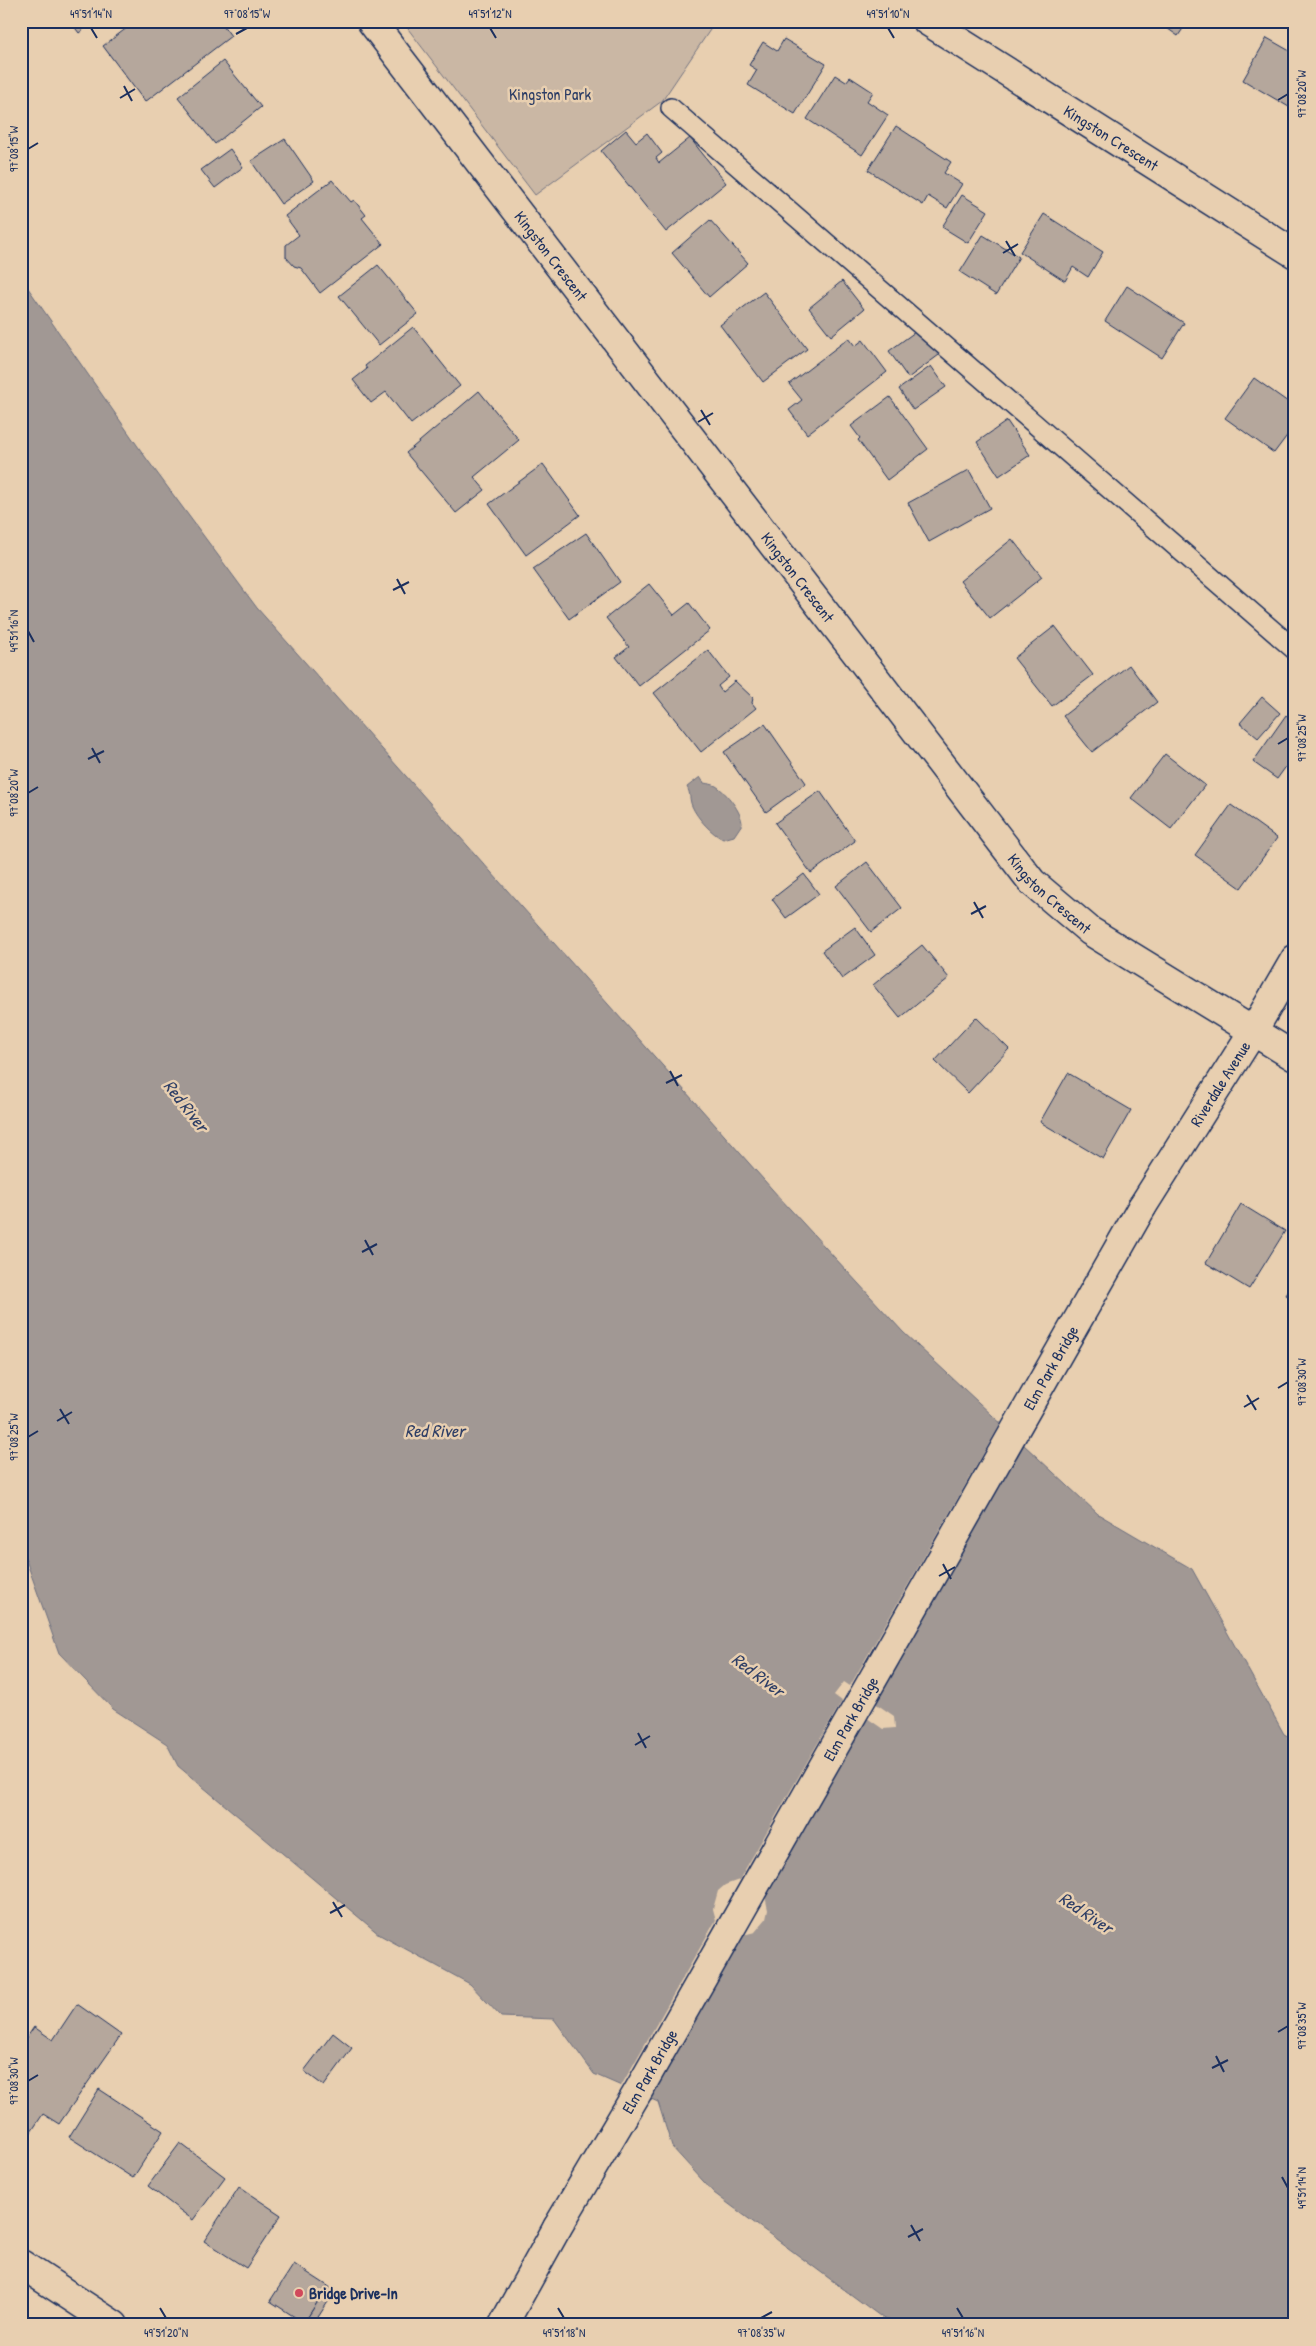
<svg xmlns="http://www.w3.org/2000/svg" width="1316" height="2346" font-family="'Patrick Hand',sans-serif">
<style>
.green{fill:#cab7a4;stroke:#727381}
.water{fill:#a19894;stroke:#6b6e7e}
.pier{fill:#e8cfb0}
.building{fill:#b5a79c;stroke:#1b2f5e}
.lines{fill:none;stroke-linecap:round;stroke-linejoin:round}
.service-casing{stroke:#1b2f5e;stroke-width:22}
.pedestrian-casing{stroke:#1b2f5e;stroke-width:31}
.minor-casing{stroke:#1b2f5e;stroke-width:31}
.secondary-casing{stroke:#1b2f5e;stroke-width:31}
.service{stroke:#e8cfb0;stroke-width:19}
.pedestrian{stroke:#e8cfb0;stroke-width:28}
.minor{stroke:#e8cfb0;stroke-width:28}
.secondary{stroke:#e8cfb0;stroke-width:28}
.ticks{fill:none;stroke:#1b2f5e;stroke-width:2}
.poi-dot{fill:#d1495b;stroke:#e8cfb0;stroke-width:2}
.labels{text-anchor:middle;stroke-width:5;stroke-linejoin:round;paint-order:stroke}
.park-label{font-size:16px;fill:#2c3d65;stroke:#e8cfb0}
.street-label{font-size:16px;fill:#1b2f5e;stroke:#e8cfb0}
.poi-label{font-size:16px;font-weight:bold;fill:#1b2f5e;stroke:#e8cfb0;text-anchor:start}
.water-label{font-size:18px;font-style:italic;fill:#2f3f66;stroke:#e8cfb0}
.neatline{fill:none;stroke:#1b2f5e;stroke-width:2}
.ticks-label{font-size:12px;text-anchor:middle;fill:#1b2f5e}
</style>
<rect width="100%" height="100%" fill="#e8cfb0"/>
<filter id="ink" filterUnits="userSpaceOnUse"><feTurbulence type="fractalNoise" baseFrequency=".02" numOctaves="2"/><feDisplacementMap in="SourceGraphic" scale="10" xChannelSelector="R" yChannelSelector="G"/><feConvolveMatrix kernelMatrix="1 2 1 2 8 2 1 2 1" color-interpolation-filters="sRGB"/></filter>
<g filter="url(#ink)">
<path class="green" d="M402 21H716L662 101 535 195Z"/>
<g class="water">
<path d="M21 278 146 458 257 608 779 1197 903 1332 1098 1514 1192 1569 1284 1734 1295 1740V2325H911L884 2319 714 2193 672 2147 658 2102 594 2074 554 2019 501 2017 470 1984 380 1935 178 1766 167 1744 113 1709 59 1653 21 1546Z"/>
<path d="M700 777 704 783C709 784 712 784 716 786 726 792 742 812 742 824L734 836 723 839C712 834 697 818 692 806 689 799 691 794 687 787Z"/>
</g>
<path class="pier" d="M1002 1421 1025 1442 875 1703 894 1716 895 1728 883 1729 867 1718 765 1896 768 1910 766 1919 755 1932 743 1935 648 2100 620 2088 716 1920 713 1909 718 1891 725 1885 739 1880 842 1701 834 1695 844 1682 850 1686Z"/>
<g class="building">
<path d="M70 21H94L79 33Z"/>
<path d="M136 21H220L231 36 145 102 103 46Z"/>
<path d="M1157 21H1188L1178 36Z"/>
<path d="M1267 38 1295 54 1294 110 1243 80Z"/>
<path d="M784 39 826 64 795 114 748 85 757 70 749 65 763 42 777 51Z"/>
<path d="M223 61 261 107 215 144 178 97Z"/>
<path d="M835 75 846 82 850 77 873 92 867 101 888 115 862 155 807 119Z"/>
<path d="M896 126 951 162 944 173 962 184 947 208 928 196 923 205 868 170Z"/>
<path d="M626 130 636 142 647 133 662 153 656 158 659 163 690 138 726 183 666 232 601 151Z"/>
<path d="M285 139 314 181 281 204 251 161Z"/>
<path d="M230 149 243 167 215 188 201 170Z"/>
<path d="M332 180 351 202 354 200 366 215 362 218 383 244 320 293 301 268 294 266 286 257V245L299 235 285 216Z"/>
<path d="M962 195 988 211 968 243 942 227Z"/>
<path d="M1044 214 1103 252 1088 277 1073 267 1065 281 1020 252Z"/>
<path d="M710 220 748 263 709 297 672 253Z"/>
<path d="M983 235 1019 257 996 295 960 272Z"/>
<path d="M378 265 418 314 379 345 339 296Z"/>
<path d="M842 281 864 309 831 336 809 308Z"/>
<path d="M1127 286 1184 323 1162 358 1105 321Z"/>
<path d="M764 292 807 349 763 382 720 325Z"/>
<path d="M413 327 460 386 411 424 386 392 371 403 353 380 367 369 365 366Z"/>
<path d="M919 329 939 355 908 378 889 351Z"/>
<path d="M849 338 855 346 863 340 887 372 807 434 789 410 802 400 789 384Z"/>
<path d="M931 366 946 387 913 410 899 389Z"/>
<path d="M1254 378 1295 407V425L1274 453 1225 418Z"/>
<path d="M479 391 519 440 474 477 485 490 456 513 406 453Z"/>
<path d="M890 397 928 449 887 480 858 440 860 438 851 426Z"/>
<path d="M1007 421 1030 455 999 476 977 442Z"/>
<path d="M543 464 580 515 526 555 489 504Z"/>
<path d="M969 470 990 508 929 542 908 503Z"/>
<path d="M586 533 620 582 569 619 533 569Z"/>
<path d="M1012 539 1042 577 990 618 960 581Z"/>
<path d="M649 584 674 615 689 603 710 630 639 686 616 657 629 647 606 618Z"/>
<path d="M1055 626 1093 675 1052 706 1014 658Z"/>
<path d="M708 650 729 677 718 686 722 692 735 681 753 698 752 703 756 708 701 752 654 693Z"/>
<path d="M1129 665 1157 702 1092 752 1063 716Z"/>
<path d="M1262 697 1280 713 1258 738 1240 723Z"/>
<path d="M1286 715 1295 722V754L1277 779 1253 762Z"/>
<path d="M765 724 806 783 766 812 724 752Z"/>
<path d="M1165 754 1205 785 1171 829 1131 798Z"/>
<path d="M820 791 855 841 811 873 775 823Z"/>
<path d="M1231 805 1277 838 1241 888 1195 855Z"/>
<path d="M867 862 902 908 871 932 836 886Z"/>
<path d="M804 874 819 894 786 918 772 899Z"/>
<path d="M855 927 875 955 842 979 822 951Z"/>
<path d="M922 945 949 978 900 1018 873 985Z"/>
<path d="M976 1017 1009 1049 968 1093 935 1061Z"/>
<path d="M1068 1073 1131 1110 1103 1159 1040 1122Z"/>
<path d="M1241 1204 1285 1231 1249 1289 1206 1263Z"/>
<path d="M1295 1281V1300L1286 1295Z"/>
<path d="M77 2004 121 2035 59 2124 43 2114 27 2138 21 2134V2046L34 2027 53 2040Z"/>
<path d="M333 2033 352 2048 324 2086 304 2071Z"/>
<path d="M99 2089 163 2131 133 2178 69 2137Z"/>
<path d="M180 2143 225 2177 193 2220 148 2186Z"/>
<path d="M239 2187 281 2215 246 2268 204 2241Z"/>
<path d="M294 2264 328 2286 304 2323 270 2301Z"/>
<path d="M328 2286 335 2291 313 2325H306L304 2323Z"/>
</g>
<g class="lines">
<defs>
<path id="service" d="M671 108 1295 650"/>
<g id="pedestrian">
<path id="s1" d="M557 2228 637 2093 1142 1207"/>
</g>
<g id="minor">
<path id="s2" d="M371 21 1032 882 1090 931 1295 1057"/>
<path id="s3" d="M927 21 1295 254"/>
<path id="s4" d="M1142 1207 1252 1033 1295 959"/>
<path d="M503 2325 557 2228"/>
</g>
<path id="secondary" d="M21 2264 114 2325"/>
</defs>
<use href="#service" class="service-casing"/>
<use href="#pedestrian" class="pedestrian-casing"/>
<use href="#minor" class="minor-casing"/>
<use href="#secondary" class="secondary-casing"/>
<use href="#service" class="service"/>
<use href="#pedestrian" class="pedestrian"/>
<use href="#minor" class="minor"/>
<use href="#secondary" class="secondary"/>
</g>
</g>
<path class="ticks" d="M91 28 97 38M490 28 496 38M888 28 894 38M236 34 247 28M124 86 132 101M120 98 135 89M1278 100 1288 94M28 149 38 143M1006 241 1015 256M1003 253 1018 244M701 410 710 425M698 422 713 413M397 579 405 594M393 590 409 582M28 631 34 642M1278 744 1288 738M92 748 100 763M88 759 104 751M28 793 38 787M974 902 983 918M971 914 986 906M670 1071 678 1086M666 1083 682 1075M365 1240 373 1255M362 1252 377 1244M1278 1388 1288 1382M1247 1395 1256 1410M1244 1407 1259 1398M60 1409 69 1424M57 1421 72 1412M28 1437 38 1431M943 1564 951 1579M939 1576 955 1567M638 1733 646 1748M635 1745 650 1736M333 1902 342 1917M330 1913 345 1905M1278 2032 1288 2026M1216 2056 1224 2072M1212 2068 1228 2060M28 2081 38 2075M1282 2177 1288 2188M911 2225 920 2241M908 2237 923 2229M160 2308 166 2318M558 2308 564 2318M957 2308 963 2318M761 2318 772 2312"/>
<circle class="poi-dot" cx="299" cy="2293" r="5"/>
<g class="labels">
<g class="park-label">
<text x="550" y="100">Kingston Park</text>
</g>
<g class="street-label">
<text dy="6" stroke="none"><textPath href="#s3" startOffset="218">Kingston Crescent</textPath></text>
<text dy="6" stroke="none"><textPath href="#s2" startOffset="296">Kingston Crescent</textPath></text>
<text dy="6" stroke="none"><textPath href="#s2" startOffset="701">Kingston Crescent</textPath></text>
<text dy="6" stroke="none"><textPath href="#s2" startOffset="1106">Kingston Crescent</textPath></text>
<text dy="6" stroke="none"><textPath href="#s4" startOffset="146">Riverdale Avenue</textPath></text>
<text dy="6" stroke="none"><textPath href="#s1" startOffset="992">Elm Park Bridge</textPath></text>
<text dy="6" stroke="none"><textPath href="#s1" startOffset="588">Elm Park Bridge</textPath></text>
<text dy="6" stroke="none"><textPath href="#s1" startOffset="182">Elm Park Bridge</textPath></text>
</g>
<g class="poi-label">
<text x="309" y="2299">Bridge Drive-In</text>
</g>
<g class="water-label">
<text transform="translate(186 1106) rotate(52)" y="6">Red River</text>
<text x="435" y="1437">Red River</text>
<text transform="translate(758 1675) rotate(37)" y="6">Red River</text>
<text transform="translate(1086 1913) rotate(34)" y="6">Red River</text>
</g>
</g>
<rect width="1316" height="2346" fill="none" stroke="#e8cfb0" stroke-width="55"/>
<rect x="28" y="28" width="1260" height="2290" class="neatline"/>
<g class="ticks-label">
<text x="91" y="18">49°51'14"N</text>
<text x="247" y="18">97°08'15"W</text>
<text x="490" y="18">49°51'12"N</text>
<text x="888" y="18">49°51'10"N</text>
<text transform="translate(1302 94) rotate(-90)" y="4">97°08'20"W</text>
<text transform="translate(14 149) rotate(-90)" y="4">97°08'15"W</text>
<text transform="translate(14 631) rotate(-90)" y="4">49°51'16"N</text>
<text transform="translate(1302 738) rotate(-90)" y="4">97°08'25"W</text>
<text transform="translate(14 793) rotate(-90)" y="4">97°08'20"W</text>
<text transform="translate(1302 1382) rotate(-90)" y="4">97°08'30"W</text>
<text transform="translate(14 1437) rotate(-90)" y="4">97°08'25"W</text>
<text transform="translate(1302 2026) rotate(-90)" y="4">97°08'35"W</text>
<text transform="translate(14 2081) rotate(-90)" y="4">97°08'30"W</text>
<text transform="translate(1302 2188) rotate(-90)" y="4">49°51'14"N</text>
<text x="166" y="2337">49°51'20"N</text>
<text x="564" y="2337">49°51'18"N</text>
<text x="761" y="2337">97°08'35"W</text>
<text x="963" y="2337">49°51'16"N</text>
</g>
</svg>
